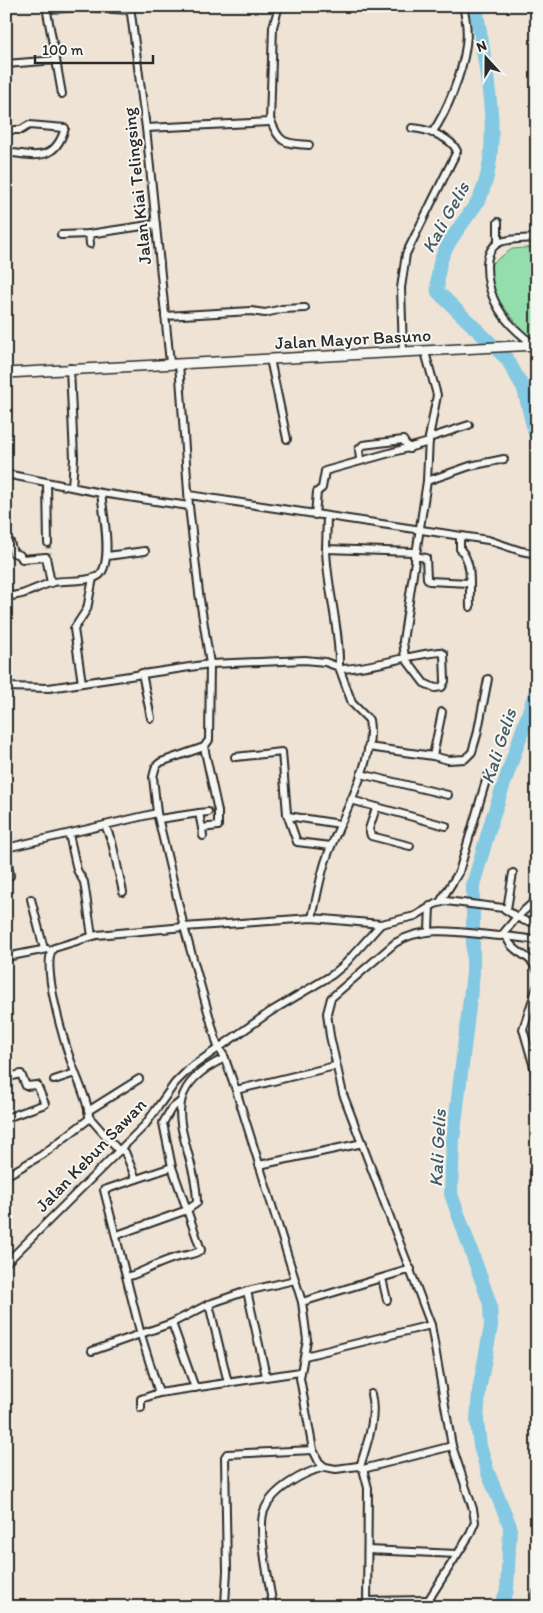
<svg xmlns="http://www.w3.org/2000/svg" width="543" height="1613" font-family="Itim,sans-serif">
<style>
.green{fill:#94ddac;stroke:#60846c}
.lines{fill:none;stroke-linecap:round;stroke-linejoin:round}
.river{stroke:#83c9e4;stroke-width:14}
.minor-tunnel{stroke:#c7beb2;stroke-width:6;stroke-dasharray:6 3;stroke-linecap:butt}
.minor-casing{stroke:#2b2b2b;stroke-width:10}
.secondary-casing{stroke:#2b2b2b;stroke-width:12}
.minor{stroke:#f6f6f2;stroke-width:6}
.secondary{stroke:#f6f6f2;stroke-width:9}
.labels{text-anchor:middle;stroke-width:4;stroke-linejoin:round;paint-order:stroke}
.street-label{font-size:18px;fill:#2b2b2b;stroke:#f6f6f2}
.water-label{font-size:19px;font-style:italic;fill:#455a62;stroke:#f6f6f2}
</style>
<rect width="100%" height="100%" fill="#eee3d4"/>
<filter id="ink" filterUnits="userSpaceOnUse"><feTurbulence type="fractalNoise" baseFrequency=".02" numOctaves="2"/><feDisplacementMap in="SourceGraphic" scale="10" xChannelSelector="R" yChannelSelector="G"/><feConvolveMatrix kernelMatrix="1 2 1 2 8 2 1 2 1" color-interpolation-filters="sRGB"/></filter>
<g filter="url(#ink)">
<path class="green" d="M537 247V337H528L493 294 488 266 512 249Z"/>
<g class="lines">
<g class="river">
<path d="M476 6C484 64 504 139 481 195 479 201 473 208 469 214 449 242 435 257 438 292L507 359 524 389 537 442"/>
<path d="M500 1607 507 1591 510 1526 488 1473 480 1446 477 1421 479 1391 491 1326 490 1304 451 1194 453 1140 473 973V885L493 816 537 688"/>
</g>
<path class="minor-tunnel" d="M48 543 49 554"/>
<defs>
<g id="minor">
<path d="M130 6 146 128 170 363"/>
<path d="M56 60 62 94"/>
<path d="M6 64 56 60 47 12 50 9 82 7 130 10"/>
<path d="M271 121C280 145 286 143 309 145"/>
<path d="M146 128 270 122 273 27 279 6"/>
<path d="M6 130H21L29 125 65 128C55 162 36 156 6 152"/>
<path d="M432 133C447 112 463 71 466 45 468 33 466 18 463 6"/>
<path d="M498 222V243"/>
<path d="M89 234 90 244"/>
<path d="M61 235 89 234 156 224"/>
<path d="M165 316 251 311 265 313 282 309 305 308"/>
<path d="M535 345C508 327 487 301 487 266 487 257 490 248 498 243 508 238 526 239 537 238"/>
<path d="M403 353 401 288 406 254 457 151C451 137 426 129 412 128"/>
<path d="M270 359 287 439"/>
<path d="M179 363 189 506 199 593 210 664 209 740 204 747 161 762 156 766 153 777 157 813 184 927 218 1047 224 1056 236 1090 302 1302 307 1340 300 1378 313 1450 319 1462 325 1467 336 1469 358 1466 363 1469 368 1488 367 1607"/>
<path d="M70 368 74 458 72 487"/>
<path d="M429 438 469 425"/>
<path d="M360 460 359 449 363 445 403 440 409 449"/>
<path d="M6 474 101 493 189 506"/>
<path d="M427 481 470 466 504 459"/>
<path d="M47 483 48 543"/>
<path d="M189 495 488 540 521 551 537 554"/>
<path d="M315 515 317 492 322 488 325 471 429 442"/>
<path d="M327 516 326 549 414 552"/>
<path d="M460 536V549C474 563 469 588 470 607"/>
<path d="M6 542H10L13 553 20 555 22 559 46 557 51 583"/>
<path d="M326 549C327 589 340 627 339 667"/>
<path d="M107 556 145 551"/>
<path d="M414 556 426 558 427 578 429 581 469 583"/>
<path d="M6 596C24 597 37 586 54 582 67 580 84 582 96 577 115 570 103 511 101 493"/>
<path d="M340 669C374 668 406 655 440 652L444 654 445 681 442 687 435 688 424 683 405 658 403 641 427 481 429 438 437 395 425 352"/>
<path d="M142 673 151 718"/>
<path d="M82 683 74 629 87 609 93 578"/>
<path d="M6 687 49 688 210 664 305 660 325 662 339 667 352 703 369 720C377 764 336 824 324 866 319 883 316 901 312 918"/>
<path d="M368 747 433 756 448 760 465 759 472 752 477 735 488 679"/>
<path d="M433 756 442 712"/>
<path d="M235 757 282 752 287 814 297 842 331 846"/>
<path d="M361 774 448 795"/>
<path d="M351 800 446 826"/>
<path d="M376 808 369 829 371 836 410 846"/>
<path d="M199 813 208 812"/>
<path d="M288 816 340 824"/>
<path d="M159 819 199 813 202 828 218 826V811L204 747"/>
<path d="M105 825 112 842 123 892"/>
<path d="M202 828 203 836"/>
<path d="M69 834 77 870 84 882 92 936"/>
<path d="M6 848 157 813"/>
<path d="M6 849 10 876"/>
<path d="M31 899 44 949"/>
<path d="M440 902 459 872 487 777"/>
<path d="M507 909 513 873"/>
<path d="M429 930 430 906"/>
<path d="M505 936 537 940"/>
<path d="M507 937C511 953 531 954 537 970"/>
<path d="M6 957 47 949"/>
<path d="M537 987 523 1029 537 1078"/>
<path d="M54 1080 75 1073"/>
<path d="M6 1082 9 1077 21 1074 26 1086 37 1085 45 1104 6 1118"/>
<path d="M236 1090 335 1066"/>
<path d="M88 1111 139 1079"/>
<path d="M90 1118 119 1151"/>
<path d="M121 1150 125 1152 136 1179"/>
<path d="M259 1165 363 1143"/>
<path d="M172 1167 163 1123 171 1109 180 1102"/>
<path d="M6 1176 42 1155 89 1119C90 1105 77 1079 72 1064 65 1046 39 959 54 948L97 935 184 927 312 918 381 924 415 916 435 904 446 901 503 908 517 917 537 899"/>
<path d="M117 1235 187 1210 197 1203C196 1141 145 1095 225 1058"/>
<path d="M6 1263 145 1125 175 1083 190 1068 270 1012 332 975 344 965 381 924"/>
<path d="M127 1277C146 1271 162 1260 182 1256 189 1255 195 1254 201 1250L172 1167 104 1190 141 1335 159 1393"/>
<path d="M382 1278 387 1300"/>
<path d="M247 1291 266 1376"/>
<path d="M302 1302 411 1269"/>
<path d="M209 1304 228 1383"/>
<path d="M172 1323 195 1388"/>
<path d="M92 1351 172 1323 209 1304 247 1291 295 1280"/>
<path d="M305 1356 431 1325"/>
<path d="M141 1408V1399L159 1393 300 1372"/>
<path d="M360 1467C367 1443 377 1419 371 1394"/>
<path d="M363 1469 452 1446"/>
<path d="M368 1550 457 1554"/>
<path d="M367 1601 427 1600"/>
<path d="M219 1607 225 1604 227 1571 225 1457 227 1454 313 1450"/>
<path d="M273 1607C270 1586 257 1528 264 1511 272 1489 304 1472 325 1467"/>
<path d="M424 1607 469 1536 475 1522 473 1509 452 1446 431 1325 343 1094 330 1036 327 1013 331 998 395 943C427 923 466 934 501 936L517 917 525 921 537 922"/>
<path d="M535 1607 537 1592"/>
</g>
<path id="secondary" d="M6 373 537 345"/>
</defs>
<use href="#minor" class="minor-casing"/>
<use href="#secondary" class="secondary-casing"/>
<use href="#minor" class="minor"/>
<use href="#secondary" class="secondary"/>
</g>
</g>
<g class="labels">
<g class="street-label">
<text transform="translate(137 186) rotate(-96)" y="6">Jalan Kiai Telingsing</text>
<text transform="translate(353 339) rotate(-3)" y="6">Jalan Mayor Basuno</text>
<text transform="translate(91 1155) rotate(-46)" y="6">Jalan Kebun Sawan</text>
</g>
<g class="water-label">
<text transform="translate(445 217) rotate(-61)" y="7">Kali Gelis</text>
<text transform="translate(498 746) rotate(-72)" y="7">Kali Gelis</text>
<text transform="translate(437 1148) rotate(-87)" y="7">Kali Gelis</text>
</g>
</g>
<rect width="543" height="1613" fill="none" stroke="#f6f6f2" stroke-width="25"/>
<rect x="12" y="12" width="518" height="1588" fill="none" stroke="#2b2b2b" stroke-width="2" filter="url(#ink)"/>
<g transform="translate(486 58) rotate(339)" stroke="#f6f6f2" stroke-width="4" paint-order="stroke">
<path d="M0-4L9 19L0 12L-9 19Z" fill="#2b2b2b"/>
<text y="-8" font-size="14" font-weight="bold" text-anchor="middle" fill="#2b2b2b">N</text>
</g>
<path d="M35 55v8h118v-8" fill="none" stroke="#2b2b2b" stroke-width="2.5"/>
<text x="42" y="55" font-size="15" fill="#2b2b2b" stroke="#f6f6f2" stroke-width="4" paint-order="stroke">100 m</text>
</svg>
